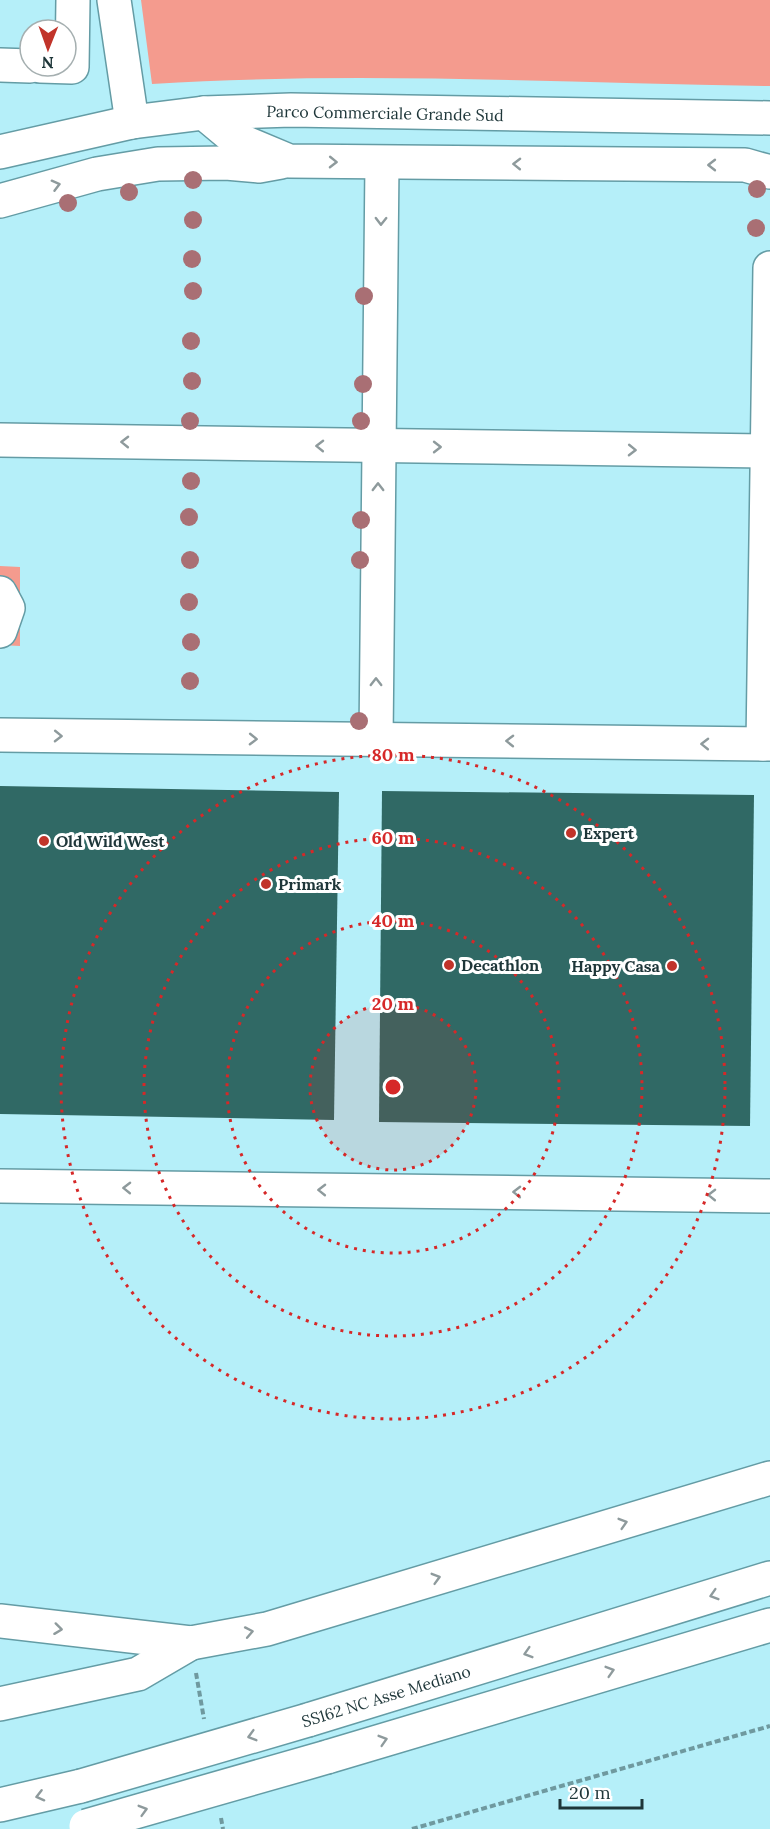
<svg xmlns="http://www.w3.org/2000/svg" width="770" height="1829" font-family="Lora,serif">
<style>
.green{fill:#f49b8e}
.building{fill:#306965}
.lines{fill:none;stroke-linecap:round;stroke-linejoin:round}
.minor-casing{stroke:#649ca5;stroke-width:36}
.highway-casing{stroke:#649ca5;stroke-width:36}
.path{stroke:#6f999f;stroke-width:4;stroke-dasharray:6 3;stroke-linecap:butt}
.minor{stroke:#fff;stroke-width:33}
.highway{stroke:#fff;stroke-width:33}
.highway-bridge-casing{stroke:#649ca5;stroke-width:36;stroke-linecap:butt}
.highway-bridge{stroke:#fff;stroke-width:33}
.tree{fill:#a96f74}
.oneway{stroke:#8e9a9c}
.ring{fill:none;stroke:#d62828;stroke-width:3;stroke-dasharray:3 6}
.poi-dot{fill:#c1342a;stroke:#fff;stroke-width:2}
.labels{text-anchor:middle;stroke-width:6;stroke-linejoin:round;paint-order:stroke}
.street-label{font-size:16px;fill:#1e3639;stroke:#fff}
.poi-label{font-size:16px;font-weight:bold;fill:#1e3639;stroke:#fff;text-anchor:start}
.centre{fill:#d62828;stroke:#fff;stroke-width:3}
.ring-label{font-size:18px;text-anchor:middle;font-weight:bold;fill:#d62828;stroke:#fff;stroke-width:6;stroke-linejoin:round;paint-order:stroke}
</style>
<rect width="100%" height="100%" fill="#b5eff9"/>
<g class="green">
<path d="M141 0H770V86C564 83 357 71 152 84Z"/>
<path d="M0 566 20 567V646L0 645Z"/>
</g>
<g class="building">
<path d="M0 786 339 792 334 1120 0 1114Z"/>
<path d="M382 791 754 795 750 1126 379 1122Z"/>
</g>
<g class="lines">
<defs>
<g id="minor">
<path d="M114 0 132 122"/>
<path d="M0 65 30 66"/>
<path d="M40 66 72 67 73 0"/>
<path d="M204 113 234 138 289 161 745 165 770 172"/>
<path d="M0 152 132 122 204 113 291 110 770 118"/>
<path d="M0 201 97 174 158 164 226 163 259 166 281 162"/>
<path d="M0 440 770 451"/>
<path d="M0 593 8 608 0 631"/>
<path d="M0 735 770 744"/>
<path d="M376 740 382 163"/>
<path d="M763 744 770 268"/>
<path d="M0 1186 770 1196"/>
<path d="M0 1621 191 1643 267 1629 770 1478"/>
<path d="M0 1704 138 1674 191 1643"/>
</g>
<g id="highway">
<path d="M308 1720 770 1578"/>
<path d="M327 1757 770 1625"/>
<path d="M0 1805 81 1786"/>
</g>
</defs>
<use href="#minor" class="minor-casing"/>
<use href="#highway" class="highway-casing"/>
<g class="path">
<path d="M196 1673 204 1719"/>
<path d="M221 1818 223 1829"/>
<path d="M412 1829 770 1726"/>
</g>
<use href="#minor" class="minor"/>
<use href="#highway" class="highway"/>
<defs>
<g id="highway-bridge">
<path d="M81 1786 308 1720"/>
<path d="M86 1826 327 1757"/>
</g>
</defs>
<use href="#highway-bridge" class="highway-bridge-casing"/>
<use href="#highway-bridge" class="highway-bridge"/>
</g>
<g class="tree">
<circle cx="193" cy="180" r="9"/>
<circle cx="757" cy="189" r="9"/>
<circle cx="129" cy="192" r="9"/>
<circle cx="68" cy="203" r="9"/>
<circle cx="193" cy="220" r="9"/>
<circle cx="756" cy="228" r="9"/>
<circle cx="192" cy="259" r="9"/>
<circle cx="193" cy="291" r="9"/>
<circle cx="364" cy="296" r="9"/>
<circle cx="191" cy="341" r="9"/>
<circle cx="192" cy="381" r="9"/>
<circle cx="363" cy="384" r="9"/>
<circle cx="190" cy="421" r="9"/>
<circle cx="361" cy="421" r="9"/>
<circle cx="191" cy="481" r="9"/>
<circle cx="189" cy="517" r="9"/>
<circle cx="361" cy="520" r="9"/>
<circle cx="190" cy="560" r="9"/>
<circle cx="360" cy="560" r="9"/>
<circle cx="189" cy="602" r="9"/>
<circle cx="191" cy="642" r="9"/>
<circle cx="190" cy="681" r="9"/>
<circle cx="359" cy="721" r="9"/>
</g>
<defs><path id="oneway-chevron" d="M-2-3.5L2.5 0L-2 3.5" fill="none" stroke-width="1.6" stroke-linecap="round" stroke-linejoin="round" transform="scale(1.5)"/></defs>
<g class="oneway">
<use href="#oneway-chevron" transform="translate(333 162) rotate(1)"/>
<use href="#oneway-chevron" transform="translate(517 164) rotate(-179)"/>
<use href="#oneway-chevron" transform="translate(712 165) rotate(-180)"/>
<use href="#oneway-chevron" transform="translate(56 185) rotate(-15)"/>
<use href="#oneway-chevron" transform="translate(381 221) rotate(91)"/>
<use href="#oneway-chevron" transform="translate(125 442) rotate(-179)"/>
<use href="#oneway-chevron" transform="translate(320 446) rotate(-179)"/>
<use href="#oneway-chevron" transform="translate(437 447)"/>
<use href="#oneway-chevron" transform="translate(632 450) rotate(1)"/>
<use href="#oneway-chevron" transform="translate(378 487) rotate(-90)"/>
<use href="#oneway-chevron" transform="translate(376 682) rotate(-90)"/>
<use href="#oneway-chevron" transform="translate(58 736) rotate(1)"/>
<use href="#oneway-chevron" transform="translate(253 739) rotate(1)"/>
<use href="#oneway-chevron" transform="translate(510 741) rotate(-179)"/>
<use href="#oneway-chevron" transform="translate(705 744) rotate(-179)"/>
<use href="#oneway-chevron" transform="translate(127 1188) rotate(-179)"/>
<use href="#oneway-chevron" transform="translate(322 1190) rotate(-179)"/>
<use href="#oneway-chevron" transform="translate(517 1192) rotate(-179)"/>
<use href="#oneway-chevron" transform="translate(712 1195) rotate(-179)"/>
<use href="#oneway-chevron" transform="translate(623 1523) rotate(-17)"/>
<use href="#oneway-chevron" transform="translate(436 1578) rotate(-16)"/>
<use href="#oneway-chevron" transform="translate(714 1595) rotate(163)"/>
<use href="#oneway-chevron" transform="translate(58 1629) rotate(7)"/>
<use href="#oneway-chevron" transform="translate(249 1632) rotate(-11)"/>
<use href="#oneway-chevron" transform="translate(528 1653) rotate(163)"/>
<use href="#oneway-chevron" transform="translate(610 1671) rotate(-17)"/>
<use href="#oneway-chevron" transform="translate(252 1736) rotate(164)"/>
<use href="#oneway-chevron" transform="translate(383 1740) rotate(-17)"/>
<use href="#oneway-chevron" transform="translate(40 1796) rotate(166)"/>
<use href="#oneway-chevron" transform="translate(143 1810) rotate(-16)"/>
</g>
<circle cx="393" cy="1087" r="83" fill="#d62828" fill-opacity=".12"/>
<g class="ring">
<circle cx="393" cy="1087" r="83"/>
<circle cx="393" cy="1087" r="166"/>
<circle cx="393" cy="1087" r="249"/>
<circle cx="393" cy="1087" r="332"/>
</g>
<g class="poi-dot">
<circle cx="571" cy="833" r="6"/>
<circle cx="44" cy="841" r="6"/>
<circle cx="266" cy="884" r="6"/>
<circle cx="449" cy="965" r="6"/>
<circle cx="672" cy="966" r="6"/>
</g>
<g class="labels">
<g class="street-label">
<text transform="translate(385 113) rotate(1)" y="6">Parco Commerciale Grande Sud</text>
<text transform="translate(386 1696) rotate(-17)" y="6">SS162 NC Asse Mediano</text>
</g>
<g class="poi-label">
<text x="583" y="839">Expert</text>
<text x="56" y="847">Old Wild West</text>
<text x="278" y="890">Primark</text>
<text x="461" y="971">Decathlon</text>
<text x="660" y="972" text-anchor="end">Happy Casa</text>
</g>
</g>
<circle cx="393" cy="1087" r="9" class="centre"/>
<g class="ring-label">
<text x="393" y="761">80 m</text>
<text x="393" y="844">60 m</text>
<text x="393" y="927">40 m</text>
<text x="393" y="1010">20 m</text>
</g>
<g transform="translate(48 48) rotate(181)"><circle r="28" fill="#ffffff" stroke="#a5afb0" stroke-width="1.5"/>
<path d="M0-4.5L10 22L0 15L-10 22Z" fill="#c1342a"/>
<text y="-9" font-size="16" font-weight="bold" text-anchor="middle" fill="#1e3639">N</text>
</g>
<path d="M560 1799v9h82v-9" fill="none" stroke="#1e3639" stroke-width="3"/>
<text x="569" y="1799" font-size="18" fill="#1e3639" stroke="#ffffff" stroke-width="4.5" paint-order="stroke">20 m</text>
</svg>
